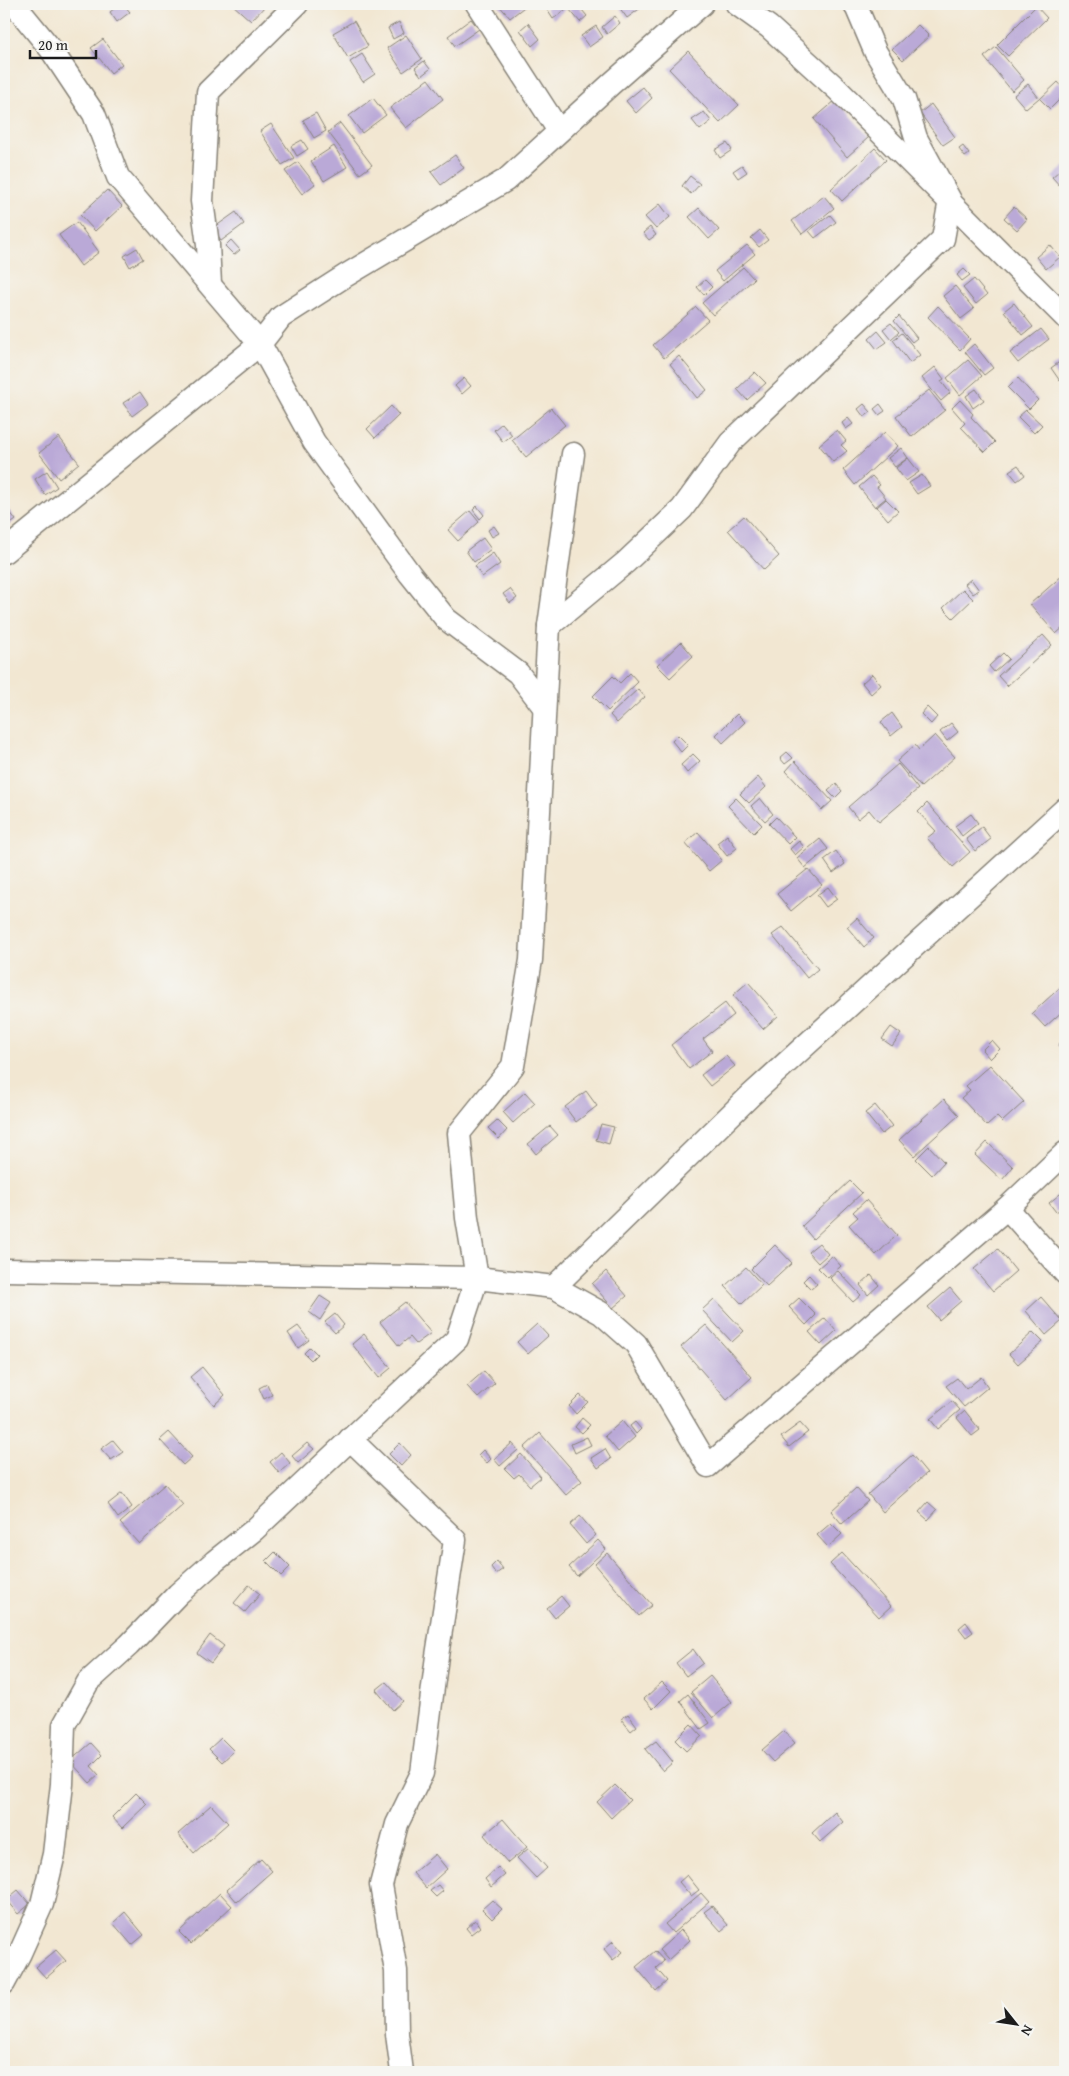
<svg xmlns="http://www.w3.org/2000/svg" width="1069" height="2076" font-family="'Gentium Book Plus',serif">
<style>
.building{fill:#baa9d7}
.lines{fill:none;stroke-linecap:round;stroke-linejoin:round}
.street-casing{stroke:#878277;stroke-width:25}
.street{stroke:#fff;stroke-width:22}
</style>
<rect width="100%" height="100%" fill="#f6f6f2"/>
<filter id="ink" filterUnits="userSpaceOnUse"><feTurbulence type="fractalNoise" baseFrequency=".02" numOctaves="2"/><feDisplacementMap in="SourceGraphic" scale="10" xChannelSelector="R" yChannelSelector="G"/><feConvolveMatrix kernelMatrix="1 2 1 2 8 2 1 2 1" color-interpolation-filters="sRGB"/></filter>
<filter id="wash" filterUnits="userSpaceOnUse"><feTurbulence type="fractalNoise" baseFrequency=".0096" numOctaves="4" result="noise"/><feDisplacementMap in="SourceGraphic" scale="20" xChannelSelector="R" yChannelSelector="G"/><feGaussianBlur stdDeviation="1.12" result="paint"/><feColorMatrix in="noise" values="0 0 0 0 0 0 0 0 0 0 0 0 0 0 0 0 0 1.4 0 .05"/><feComposite in="paint" operator="in"/></filter>
<g filter="url(#wash)">
<rect width="100%" height="100%" fill="#f2e7d2"/>
<g id="blocks">
<g class="building">
<path d="M120 4H123L130 12 117 22 110 12Z"/>
<path d="M232 4H267L251 21Z"/>
<path d="M498 4H528L510 18Z"/>
<path d="M552 4H573L553 19 546 8Z"/>
<path d="M575 4H577L587 16 580 22 569 9Z"/>
<path d="M623 4H646L627 18 619 7Z"/>
<path d="M1036 6 1047 18 1008 56 997 45Z"/>
<path d="M615 16 620 23 607 34 602 27Z"/>
<path d="M471 19 479 29 455 46 448 36Z"/>
<path d="M354 21 368 46 348 58 333 33Z"/>
<path d="M399 22 404 33 393 39 388 28Z"/>
<path d="M528 23 540 39 532 46 520 30Z"/>
<path d="M918 25 929 36 903 60 892 49Z"/>
<path d="M596 26 603 37 589 47 581 36Z"/>
<path d="M406 35 422 59 403 72 387 48Z"/>
<path d="M103 39 122 64 111 73 91 48Z"/>
<path d="M996 47 1024 80 1012 91 984 57Z"/>
<path d="M688 51 739 105 720 123 669 69Z"/>
<path d="M362 54 375 74 363 82 350 62Z"/>
<path d="M424 61 430 69 421 76 415 68Z"/>
<path d="M428 79 443 99 406 128 390 108Z"/>
<path d="M1058 82 1065 90V94L1050 109 1040 99Z"/>
<path d="M1028 84 1039 98 1026 109 1014 95Z"/>
<path d="M643 87 652 98 636 113 626 101Z"/>
<path d="M373 98 386 115 362 133 349 116Z"/>
<path d="M836 100 869 137 847 157 814 119Z"/>
<path d="M931 104 955 137 943 145 920 113Z"/>
<path d="M704 112 711 121 700 130 692 120Z"/>
<path d="M316 113 326 131 314 138 303 120Z"/>
<path d="M340 123 372 165 360 174 328 132Z"/>
<path d="M271 124 294 158 282 165 260 131Z"/>
<path d="M302 140 308 149 297 156 291 146Z"/>
<path d="M727 143 732 150 720 158 715 150Z"/>
<path d="M334 146 347 167 324 181 311 161Z"/>
<path d="M963 146 969 154 965 157 959 149Z"/>
<path d="M875 148 886 160 842 201 831 189Z"/>
<path d="M455 155 464 168 441 185 431 172Z"/>
<path d="M298 162 315 184 302 194 285 171Z"/>
<path d="M742 165 747 172 738 178 733 171Z"/>
<path d="M1065 166V183L1061 187 1052 177Z"/>
<path d="M690 176 700 184 691 194 682 186Z"/>
<path d="M107 190 122 206 95 231 80 215Z"/>
<path d="M824 196 834 208 802 234 792 221Z"/>
<path d="M660 204 670 217 656 229 645 217Z"/>
<path d="M1014 207 1027 219 1017 230 1004 218Z"/>
<path d="M699 208 719 230 709 239 689 217Z"/>
<path d="M236 212 244 224 221 241 212 229Z"/>
<path d="M830 215 836 222 815 238 809 231Z"/>
<path d="M77 222 99 252 81 266 59 235Z"/>
<path d="M650 227 656 235 649 240 643 233Z"/>
<path d="M760 230 768 240 759 247 751 238Z"/>
<path d="M231 240 240 250 234 255 225 246Z"/>
<path d="M747 245 755 254 723 281 715 271Z"/>
<path d="M1050 245 1060 257 1046 269 1036 257Z"/>
<path d="M137 248 143 259 130 267 124 256Z"/>
<path d="M743 267 754 279 713 315 702 303Z"/>
<path d="M964 269 970 275 962 281 957 275Z"/>
<path d="M974 279 987 295 976 304 963 288Z"/>
<path d="M705 280 712 287 704 295 697 287Z"/>
<path d="M955 286 974 309 961 319 943 296Z"/>
<path d="M1014 303 1033 327 1023 335 1004 311Z"/>
<path d="M938 306 970 339 960 350 928 317Z"/>
<path d="M696 307 708 320 664 358 653 345Z"/>
<path d="M899 316 917 338 912 342 894 321Z"/>
<path d="M891 323 899 332 891 339 883 329Z"/>
<path d="M1041 329 1049 339 1018 363 1010 353Z"/>
<path d="M878 331 887 342 877 349 869 339Z"/>
<path d="M902 333 920 355 910 363 893 340Z"/>
<path d="M974 344 993 368 984 375 965 352Z"/>
<path d="M679 356 707 390 697 398 670 364Z"/>
<path d="M1065 358V377L1060 381 1051 368Z"/>
<path d="M968 360 982 376 960 395 947 378Z"/>
<path d="M935 367 944 379 941 381 950 393 941 401 922 378Z"/>
<path d="M755 372 766 383 747 400 737 389Z"/>
<path d="M464 378 471 386 462 394 455 386Z"/>
<path d="M1018 378 1038 400 1029 409 1008 388Z"/>
<path d="M976 389 984 400 973 408 966 396Z"/>
<path d="M929 390 945 410 912 437 896 416Z"/>
<path d="M140 392 148 404 132 416 123 403Z"/>
<path d="M960 400 973 414 971 417 995 442 985 452 961 427 965 423 952 408Z"/>
<path d="M864 404 871 412 864 417 858 409Z"/>
<path d="M880 404 885 411 879 415 874 409Z"/>
<path d="M391 406 399 415 375 438 367 429Z"/>
<path d="M551 408 565 425 526 457 512 440Z"/>
<path d="M1026 410 1042 425 1034 433 1018 417Z"/>
<path d="M848 418 853 424 846 429 842 423Z"/>
<path d="M502 423 512 435 503 442 494 430Z"/>
<path d="M837 430 846 441 841 445 847 451 833 462 819 445Z"/>
<path d="M885 432 898 446 855 485 843 470Z"/>
<path d="M59 437 79 463 59 479 39 453Z"/>
<path d="M901 448 908 458 895 467 888 458Z"/>
<path d="M908 458 919 472 906 481 896 468Z"/>
<path d="M1018 465 1025 475 1017 481 1009 471Z"/>
<path d="M47 471 57 487 45 495 35 479Z"/>
<path d="M922 475 930 486 917 494 909 483Z"/>
<path d="M872 476 880 485 877 487 886 498 875 507 859 487Z"/>
<path d="M886 499 898 511 888 520 877 507Z"/>
<path d="M4 504 16 520 4 529Z"/>
<path d="M477 506 484 515 480 519 473 510Z"/>
<path d="M470 511 479 522 458 541 448 530Z"/>
<path d="M744 516 779 556 764 570 728 530Z"/>
<path d="M494 526 499 533 492 537 488 530Z"/>
<path d="M483 538 491 549 474 562 466 551Z"/>
<path d="M493 553 500 564 482 577 475 566Z"/>
<path d="M1064 574 1065 576V626L1056 634 1030 604Z"/>
<path d="M971 579 979 590 973 594 965 584Z"/>
<path d="M510 589 517 598 510 603 503 594Z"/>
<path d="M963 589 973 599 953 618 943 608Z"/>
<path d="M1043 635 1052 645 1007 686 998 676Z"/>
<path d="M681 642 693 656 670 678 657 665Z"/>
<path d="M1003 653 1009 659 994 672 989 666Z"/>
<path d="M630 673 638 682 608 711 593 696 613 676 620 683Z"/>
<path d="M872 674 881 685 871 694 862 683Z"/>
<path d="M638 689 645 697 617 723 610 715Z"/>
<path d="M927 707 937 717 931 724 921 714Z"/>
<path d="M892 713 902 727 891 736 881 722Z"/>
<path d="M737 714 745 722 723 743 716 735Z"/>
<path d="M951 723 958 732 947 741 940 732Z"/>
<path d="M678 735 688 745 681 752 672 741Z"/>
<path d="M935 735 955 757 921 787 897 761 915 745 919 750Z"/>
<path d="M787 752 793 758 785 764 780 758Z"/>
<path d="M693 754 700 761 687 773 681 765Z"/>
<path d="M795 761 832 801 822 810 786 771Z"/>
<path d="M898 764 918 789 879 822 869 810 858 819 848 807Z"/>
<path d="M758 777 766 787 749 803 740 794Z"/>
<path d="M836 784 842 791 835 798 828 791Z"/>
<path d="M736 798 762 825 754 833 728 806Z"/>
<path d="M760 798 773 814 765 821 751 806Z"/>
<path d="M927 803 970 852 953 867 927 838 936 831 918 812Z"/>
<path d="M971 814 978 823 962 836 955 826Z"/>
<path d="M776 817 795 837 788 844 769 824Z"/>
<path d="M982 827 991 839 975 851 966 839Z"/>
<path d="M698 832 722 860 709 871 685 843Z"/>
<path d="M727 835 737 848 727 856 717 843Z"/>
<path d="M820 839 828 849 805 868 797 858Z"/>
<path d="M799 841 804 847 795 855 790 849Z"/>
<path d="M836 851 845 864 833 873 824 860Z"/>
<path d="M808 869 822 885 791 911 777 894Z"/>
<path d="M828 887 837 899 826 907 817 895Z"/>
<path d="M857 918 874 938 864 947 847 927Z"/>
<path d="M783 927 818 969 807 978 772 935Z"/>
<path d="M748 982 778 1016 763 1029 733 995Z"/>
<path d="M1065 983V1009L1045 1027 1032 1013Z"/>
<path d="M725 1003 734 1015 703 1039 712 1051 689 1069 671 1045Z"/>
<path d="M891 1027 901 1034 892 1046 882 1039Z"/>
<path d="M1065 1038V1053L1058 1045Z"/>
<path d="M992 1040 1000 1049 990 1059 982 1050Z"/>
<path d="M726 1056 735 1066 710 1086 701 1075Z"/>
<path d="M990 1065 1024 1102 1002 1122 997 1117 987 1126 961 1098 970 1090 966 1086Z"/>
<path d="M586 1091 597 1106 576 1122 565 1107Z"/>
<path d="M525 1092 535 1103 513 1123 503 1112Z"/>
<path d="M944 1099 959 1115 914 1156 899 1140Z"/>
<path d="M875 1105 892 1126 882 1134 865 1113Z"/>
<path d="M497 1120 507 1130 499 1139 488 1128Z"/>
<path d="M601 1124 614 1127 609 1144 596 1140Z"/>
<path d="M550 1126 558 1135 536 1154 528 1144Z"/>
<path d="M987 1142 1013 1167 1002 1180 975 1155Z"/>
<path d="M929 1146 944 1162 932 1175 916 1159Z"/>
<path d="M850 1181 862 1193 813 1239 802 1226Z"/>
<path d="M1065 1190V1206L1056 1212 1049 1203Z"/>
<path d="M866 1200 897 1235 876 1255 849 1225 858 1217 853 1212Z"/>
<path d="M819 1243 828 1254 818 1263 808 1252Z"/>
<path d="M775 1245 792 1263 767 1286 751 1269Z"/>
<path d="M998 1249 1016 1271 993 1291 974 1269Z"/>
<path d="M832 1256 841 1266 828 1278 818 1268Z"/>
<path d="M746 1267 762 1285 742 1304 725 1286Z"/>
<path d="M606 1271 627 1296 613 1308 592 1284Z"/>
<path d="M838 1271 861 1295 853 1302 830 1278Z"/>
<path d="M809 1275 817 1284 811 1289 803 1281Z"/>
<path d="M871 1275 879 1285 868 1295 860 1285Z"/>
<path d="M950 1288 961 1301 939 1320 928 1307Z"/>
<path d="M320 1296 331 1303 320 1320 309 1312Z"/>
<path d="M1041 1297 1062 1321 1046 1335 1026 1311Z"/>
<path d="M799 1298 816 1315 806 1325 789 1307Z"/>
<path d="M714 1299 744 1331 732 1342 702 1310Z"/>
<path d="M405 1302 431 1333 416 1344 410 1337 399 1346 380 1322Z"/>
<path d="M335 1314 344 1325 335 1333 325 1322Z"/>
<path d="M825 1318 836 1331 821 1345 809 1332Z"/>
<path d="M537 1324 548 1336 528 1354 517 1342Z"/>
<path d="M706 1325 752 1377 727 1400 681 1347Z"/>
<path d="M298 1326 309 1340 298 1348 288 1333Z"/>
<path d="M1033 1332 1043 1342 1018 1364 1009 1354Z"/>
<path d="M364 1334 391 1368 379 1378 352 1344Z"/>
<path d="M310 1347 317 1354 311 1360 304 1353Z"/>
<path d="M202 1367 225 1395 214 1405 190 1377Z"/>
<path d="M484 1371 495 1383 478 1398 467 1386Z"/>
<path d="M981 1377 988 1387 964 1407 946 1386 957 1378 966 1389Z"/>
<path d="M267 1384 272 1395 264 1399 259 1388Z"/>
<path d="M580 1395 588 1402 576 1414 569 1406Z"/>
<path d="M952 1401 960 1410 938 1429 930 1419Z"/>
<path d="M965 1411 980 1430 972 1436 957 1418Z"/>
<path d="M582 1418 590 1425 582 1433 575 1427Z"/>
<path d="M622 1421 635 1437 618 1452 605 1436Z"/>
<path d="M635 1422 641 1429 636 1434 630 1426Z"/>
<path d="M800 1423 808 1432 789 1447 781 1437Z"/>
<path d="M169 1432 192 1457 183 1465 160 1440Z"/>
<path d="M540 1433 582 1481 566 1495 524 1448Z"/>
<path d="M587 1437 591 1445 575 1453 571 1444Z"/>
<path d="M113 1440 123 1452 111 1460 101 1449Z"/>
<path d="M307 1443 314 1449 298 1463 292 1456Z"/>
<path d="M400 1443 411 1455 401 1466 389 1454Z"/>
<path d="M512 1443 518 1450 500 1466 494 1459Z"/>
<path d="M605 1449 611 1459 598 1468 591 1458Z"/>
<path d="M483 1450 491 1459 487 1463 478 1455Z"/>
<path d="M281 1452 290 1463 279 1473 270 1462Z"/>
<path d="M521 1454 541 1477 530 1486 519 1474 514 1478 505 1469Z"/>
<path d="M912 1455 927 1473 883 1512 868 1494Z"/>
<path d="M165 1484 183 1505 139 1544 120 1523Z"/>
<path d="M856 1488 868 1501 842 1524 831 1511Z"/>
<path d="M122 1493 132 1507 118 1518 108 1504Z"/>
<path d="M928 1502 937 1510 928 1520 919 1512Z"/>
<path d="M580 1516 596 1535 586 1544 570 1525Z"/>
<path d="M831 1523 842 1534 828 1547 817 1535Z"/>
<path d="M598 1540 606 1549 577 1576 569 1567Z"/>
<path d="M275 1552 290 1567 281 1576 266 1561Z"/>
<path d="M607 1553 652 1605 639 1616 595 1564Z"/>
<path d="M842 1553 891 1606 879 1617 830 1564Z"/>
<path d="M497 1561 503 1569 496 1574 491 1567Z"/>
<path d="M249 1585 260 1594 245 1612 234 1603Z"/>
<path d="M561 1596 569 1606 555 1618 547 1608Z"/>
<path d="M966 1622 973 1632 966 1637 959 1628Z"/>
<path d="M210 1635 224 1646 211 1663 197 1653Z"/>
<path d="M693 1649 703 1663 686 1676 676 1663Z"/>
<path d="M710 1676 732 1702 713 1718 691 1692Z"/>
<path d="M386 1682 403 1701 393 1710 376 1690Z"/>
<path d="M662 1682 671 1691 653 1709 644 1699Z"/>
<path d="M688 1694 710 1723 701 1729 680 1701Z"/>
<path d="M628 1714 637 1726 631 1731 621 1719Z"/>
<path d="M691 1724 702 1736 686 1751 675 1740Z"/>
<path d="M784 1731 795 1743 773 1762 762 1750Z"/>
<path d="M221 1738 234 1751 222 1762 209 1749Z"/>
<path d="M656 1741 673 1762 663 1771 645 1749Z"/>
<path d="M91 1743 102 1755 91 1766 99 1775 90 1783 70 1761Z"/>
<path d="M615 1785 630 1800 611 1818 597 1802Z"/>
<path d="M136 1793 147 1804 122 1828 112 1817Z"/>
<path d="M211 1805 228 1823 194 1853 178 1834Z"/>
<path d="M835 1812 843 1822 820 1842 812 1833Z"/>
<path d="M503 1819 527 1847 508 1863 484 1835Z"/>
<path d="M529 1848 547 1868 536 1878 517 1858Z"/>
<path d="M435 1854 447 1869 426 1888 413 1873Z"/>
<path d="M261 1859 272 1871 237 1902 227 1890Z"/>
<path d="M498 1867 505 1875 491 1887 485 1879Z"/>
<path d="M687 1875 699 1890 691 1896 679 1882Z"/>
<path d="M438 1885 443 1891 436 1897 430 1891Z"/>
<path d="M18 1890 30 1904 18 1914 6 1900Z"/>
<path d="M220 1893 232 1906 191 1944 179 1932Z"/>
<path d="M701 1893 709 1902 673 1933 665 1924Z"/>
<path d="M492 1900 502 1909 492 1919 482 1909Z"/>
<path d="M712 1906 728 1925 721 1931 704 1912Z"/>
<path d="M125 1912 144 1935 132 1945 113 1923Z"/>
<path d="M475 1920 480 1927 471 1934 466 1928Z"/>
<path d="M681 1930 690 1940 668 1960 659 1950Z"/>
<path d="M613 1941 623 1952 613 1960 604 1949Z"/>
<path d="M56 1950 66 1961 46 1978 36 1967Z"/>
<path d="M655 1951 664 1961 656 1968 667 1981 656 1991 636 1967Z"/>
</g>
</g>
</g>
<g filter="url(#ink)">
<use href="#blocks" fill-opacity="0" stroke="#878277" stroke-width="1"/>
<g class="lines">
<defs>
<g id="street">
<path d="M14 4 50 48 94 114 118 177 260 344 314 442 410 574 446 619 518 673 544 707"/>
<path d="M477 4 559 131"/>
<path d="M737 4 769 27 837 89 1065 317"/>
<path d="M210 284 208 245 202 201 208 92 297 4"/>
<path d="M4 552 260 344 281 317 345 276 506 180 611 84 702 4"/>
<path d="M549 626 626 562 682 509 730 443 943 239 950 200 916 138 904 99 875 51 855 4"/>
<path d="M1007 1208 1065 1273"/>
<path d="M4 1270 477 1278 554 1287 601 1313 636 1344 708 1466 1007 1208 1065 1153"/>
<path d="M554 1287 750 1096 1065 809"/>
<path d="M350 1439 455 1540 437 1656 422 1773 397 1824 381 1885 396 1971 397 2034 402 2072"/>
<path d="M4 1983 20 1953 42 1904 54 1854 62 1784 64 1725 88 1682 129 1645 178 1594 215 1561 254 1530 457 1339 477 1278 467 1218 459 1133 513 1066 531 960 549 626 573 454"/>
</g>
</defs>
<use href="#street" class="street-casing"/>
<use href="#street" class="street"/>
</g>
</g>
<rect width="1069" height="2076" fill="none" stroke="#f6f6f2" stroke-width="20"/>
<g transform="translate(1016 2024) rotate(120)" stroke="#f6f6f2" stroke-width="4" paint-order="stroke">
<path d="M0-4L9 19L0 12L-9 19Z" fill="#1c1c1c"/>
<text y="-8" font-size="14" font-weight="bold" text-anchor="middle" fill="#1c1c1c">N</text>
</g>
<path d="M30 50v8h66v-8" fill="none" stroke="#1c1c1c" stroke-width="2.5"/>
<text x="38" y="50" font-size="15" fill="#1c1c1c" stroke="#f6f6f2" stroke-width="4" paint-order="stroke">20 m</text>
</svg>
